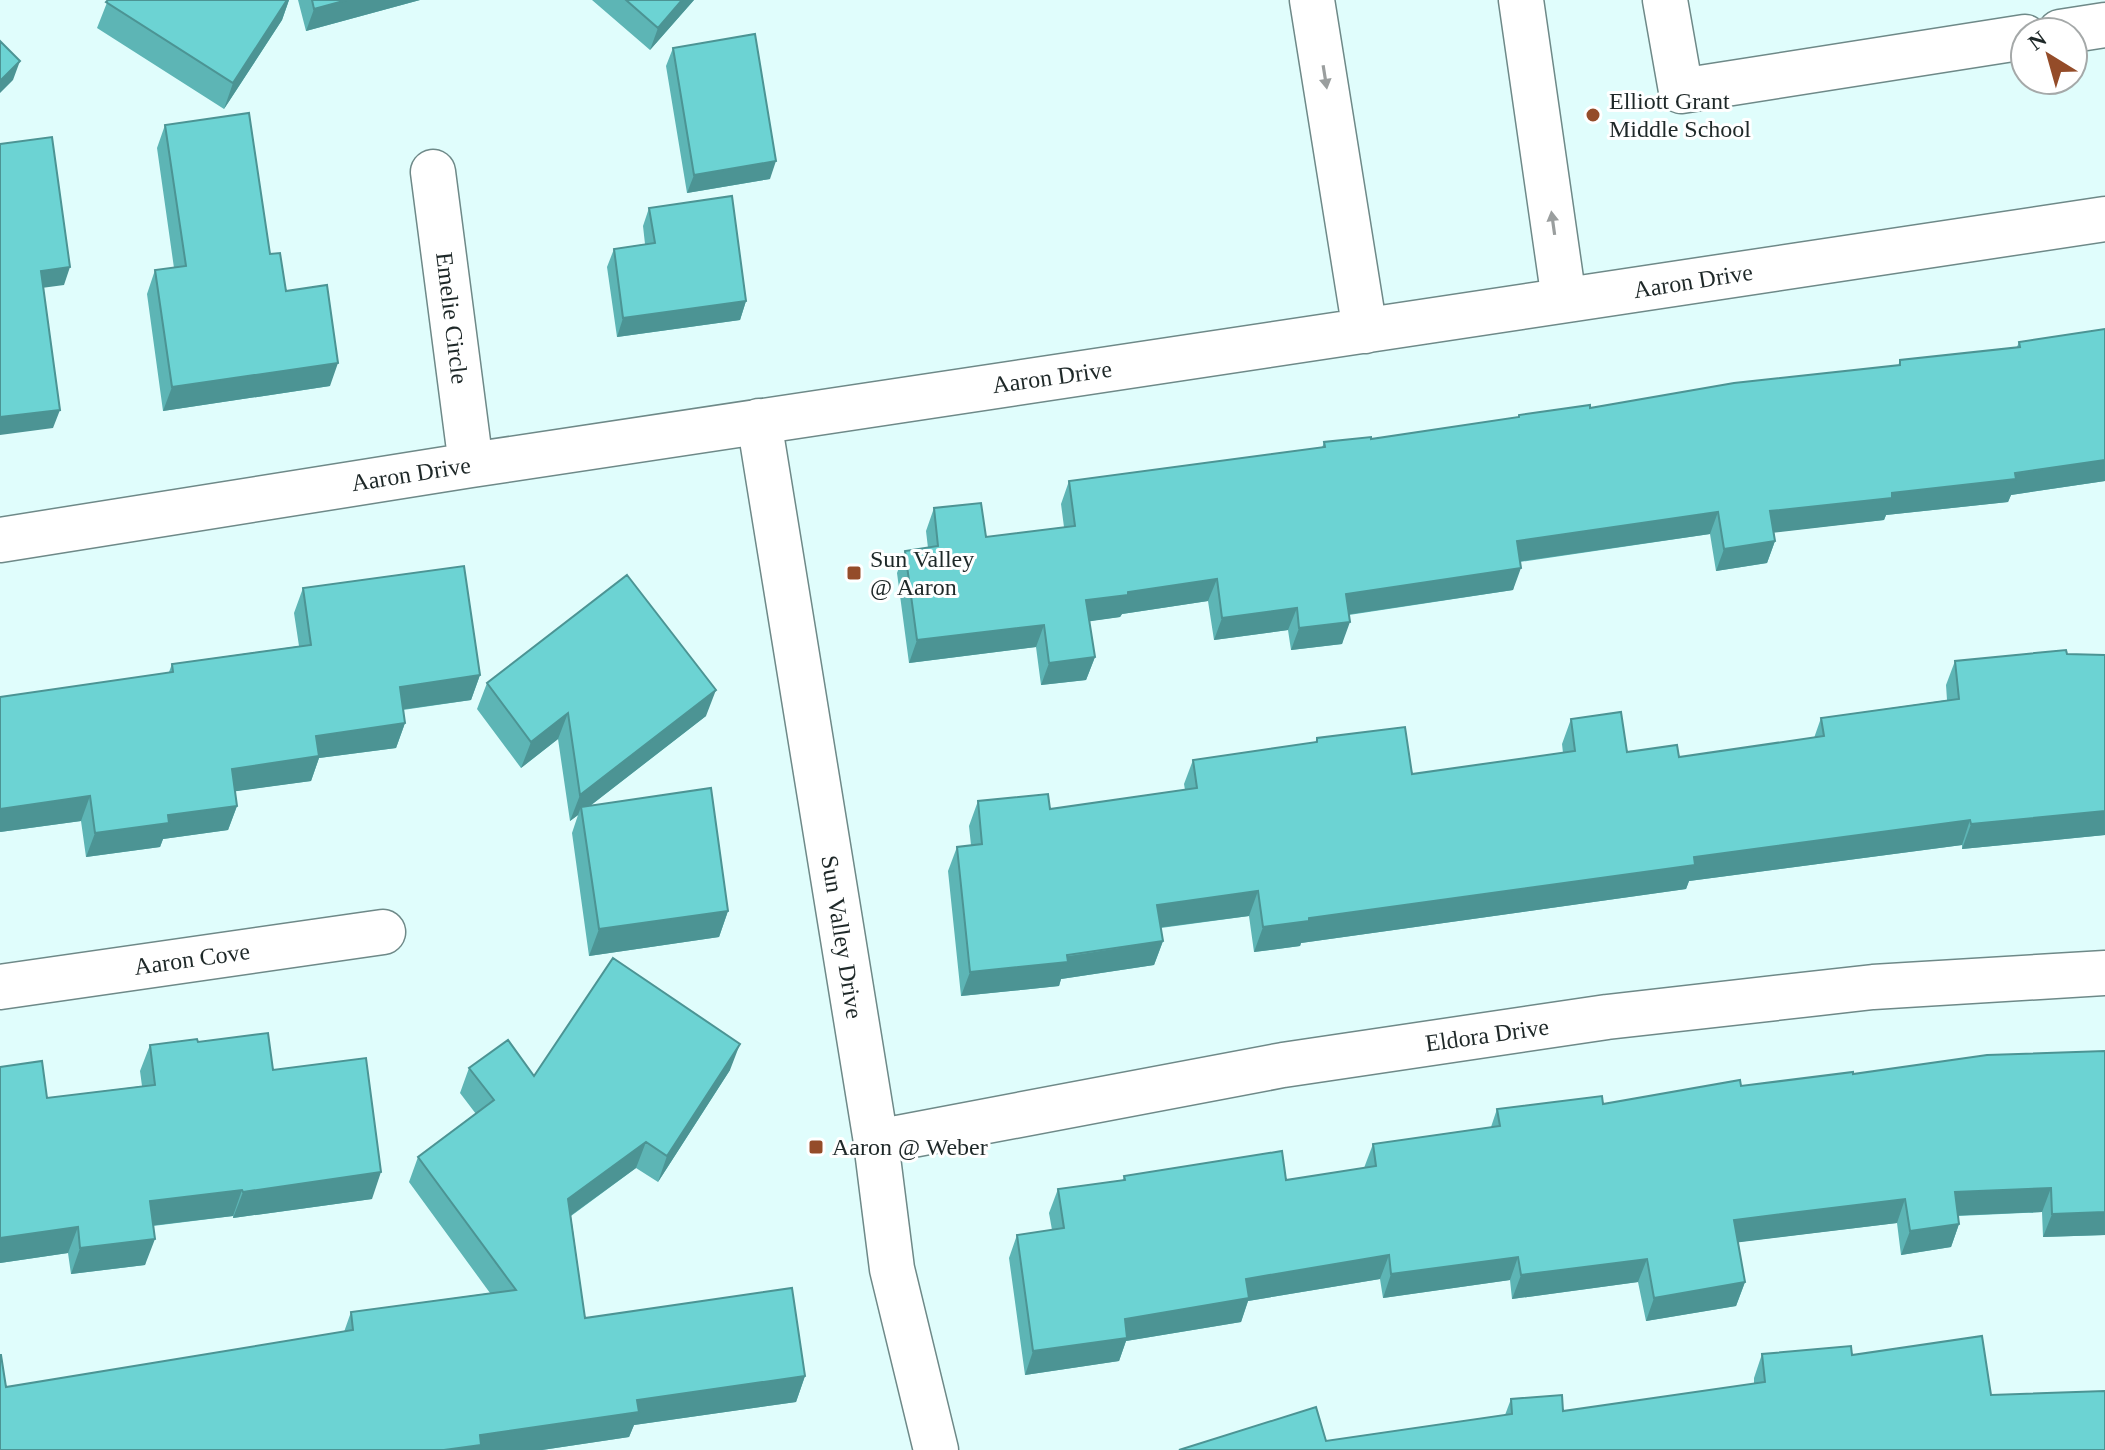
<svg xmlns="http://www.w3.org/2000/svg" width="2105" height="1450" viewBox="0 0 2105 1450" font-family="'Times New Roman',serif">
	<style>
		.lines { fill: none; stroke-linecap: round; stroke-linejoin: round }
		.minor-casing { stroke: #6e8988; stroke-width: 47 }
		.minor { stroke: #fff; stroke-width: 44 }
		.wall { fill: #5db5b5 }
		.shaded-wall { fill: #4c9494 }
		.building { fill: #6cd3d3; stroke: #4c9494; stroke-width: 2 }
		.oneway { fill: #9a9e9e }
		.poi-dot { fill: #944c29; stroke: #fff; stroke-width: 3 }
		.labels { text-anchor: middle; stroke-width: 6; stroke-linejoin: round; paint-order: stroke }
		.poi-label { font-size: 24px; fill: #1e2828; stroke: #fff; text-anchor: start }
		.street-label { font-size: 24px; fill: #1e2828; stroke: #fff }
	</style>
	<rect width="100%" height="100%" fill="#e0fdfc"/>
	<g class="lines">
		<g class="minor-casing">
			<path id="minor" d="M 1312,0 L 1365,331
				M 1521,0 L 1564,300
				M 1665,0 L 1681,91 L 2025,37
				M 2060,32 L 2105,25
				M 433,172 L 471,465
				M 759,421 L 876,1142 L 892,1269 L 936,1450
				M 0,540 L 471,465 L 2105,219
				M 0,987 L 383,932
				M 876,1142 L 1283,1065 L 1607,1017 L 1873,987 L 2105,973"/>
		</g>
		<use href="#minor" class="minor"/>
	</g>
	<path class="wall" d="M 108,0 L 289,0 L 282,20 L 224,109 L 97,28 Z
		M 298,0 L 420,0 L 306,31 Z
		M 592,0 L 694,0 L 650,50 Z
		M 673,48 L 770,179 L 687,193 L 666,66 Z
		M 165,125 L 270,254 L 330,386 L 163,411 L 147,294 L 155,270 L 174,268 L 157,148 Z
		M 649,208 L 746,301 L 740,320 L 617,337 L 607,267 L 614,249 L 645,244 L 643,226 Z
		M 2105,329 L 2105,481 L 2011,495 L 2008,502 L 1886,515 L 1884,520 L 1774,532 L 1775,541 L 1767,563 L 1716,571 L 1710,534 L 1520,562 L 1513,590 L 1349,615 L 1342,644 L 1291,650 L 1288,630 L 1214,640 L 1208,601 L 1122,614 L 1120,617 L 1089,621 L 1095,657 L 1086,680 L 1041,685 L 1036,647 L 909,663 L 897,573 L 905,551 L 928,548 L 926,531 L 934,508 L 986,537 L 1064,527 L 1061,504 L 1069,481 L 1322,448 L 1324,442 L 1371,439 L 1518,417 L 1519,415 L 1590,408 L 1898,366 L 1900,360 L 2017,347 L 2019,342 Z
		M 303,588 L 480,675 L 471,700 L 403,710 L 405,723 L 396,748 L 319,758 L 311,781 L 235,791 L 237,806 L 228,830 L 163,839 L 160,847 L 86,857 L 81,821 L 0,832 L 169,672 L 172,664 L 299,646 L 294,613 Z
		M 2067,654 L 2105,655 L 2105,835 L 1962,849 L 1962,845 L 1689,881 L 1686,889 L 1301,943 L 1300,946 L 1254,952 L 1249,916 L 1161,928 L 1163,941 L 1154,965 L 1061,979 L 1059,986 L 961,996 L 948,871 L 957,847 L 971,845 L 969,826 L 978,801 L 1050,809 L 1185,790 L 1184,784 L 1193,760 L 1315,743 L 1317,738 L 1412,774 L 1563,753 L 1562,744 L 1571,719 L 1627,752 L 1679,757 L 1814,738 L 1821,718 L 1947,700 L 1946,685 L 1955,661 Z
		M 487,683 L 706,716 L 590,806 L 728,911 L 719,937 L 589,956 L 572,833 L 578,815 L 570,821 L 558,739 L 521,768 L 477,709 Z
		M 198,1042 L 273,1070 L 372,1199 L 233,1218 L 233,1216 L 153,1226 L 145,1265 L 71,1274 L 68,1253 L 0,1263 L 0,1067 L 47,1098 L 142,1086 L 140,1071 L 150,1045 Z
		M 1987,1055 L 2105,1235 L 2043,1237 L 2042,1212 L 1958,1216 L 1959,1224 L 1951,1247 L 1901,1255 L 1897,1223 L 1738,1242 L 1745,1282 L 1736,1306 L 1646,1321 L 1638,1282 L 1512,1299 L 1510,1280 L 1383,1298 L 1380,1279 L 1248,1301 L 1241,1322 L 1126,1341 L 1119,1361 L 1025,1375 L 1009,1258 L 1017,1235 L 1052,1230 L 1049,1213 L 1058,1189 L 1123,1180 L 1124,1176 L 1286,1180 L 1364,1168 L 1373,1144 L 1491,1127 L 1497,1109 L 1603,1104 L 1741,1086 L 1853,1074 Z
		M 469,1068 L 534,1076 L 730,1070 L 658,1182 L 636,1168 L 571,1216 L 585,1318 L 805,1376 L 796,1402 L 634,1425 L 629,1437 L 542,1450 L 0,1450 L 6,1387 L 344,1332 L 351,1312 L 490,1293 L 409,1182 L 418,1157 L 476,1114 L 460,1093 Z
		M 1762,1354 L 1852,1355 L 1991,1395 L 1326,1441 L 1505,1415 L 1511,1399 L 1563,1411 L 1754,1384 L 1754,1378 Z"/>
	<path class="shaded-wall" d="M 287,0 L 289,0 L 282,20 L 224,109 L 233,83 Z
		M 347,0 L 420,0 L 306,31 L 314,9 Z
		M 682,0 L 694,0 L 650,50 L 658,28 Z
		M 20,61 L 13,80 L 0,93 L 0,81 Z
		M 776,161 L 770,179 L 687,193 L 694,175 Z
		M 70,267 L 64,285 L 34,289 L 41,271 Z
		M 746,301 L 740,320 L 617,337 L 623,318 Z
		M 338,363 L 330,386 L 163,411 L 172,387 Z
		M 60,410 L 53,428 L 0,435 L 0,417 Z
		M 2105,460 L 2105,481 L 2011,495 L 2008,502 L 1886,515 L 1884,520 L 1762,534 L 1770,511 Z
		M 1718,512 L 1710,534 L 1509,563 L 1517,541 Z
		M 1775,541 L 1767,563 L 1716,571 L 1724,549 Z
		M 1521,568 L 1513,590 L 1338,616 L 1346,594 Z
		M 1217,579 L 1208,601 L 1122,614 L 1120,617 L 1078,623 L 1086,600 L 1128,592 Z
		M 1297,608 L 1288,630 L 1214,640 L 1222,618 Z
		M 1350,622 L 1342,644 L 1291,650 L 1299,628 Z
		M 1044,625 L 1036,647 L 909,663 L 917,640 Z
		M 1095,657 L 1086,680 L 1041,685 L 1049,663 Z
		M 480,675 L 471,700 L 391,711 L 400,687 Z
		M 716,690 L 706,716 L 582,812 L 581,807 L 578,815 L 570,821 L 580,795 Z
		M 568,713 L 558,739 L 521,768 L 531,742 Z
		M 405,723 L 396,748 L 319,758 L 311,781 L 223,793 L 232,769 L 316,736 Z
		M 90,796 L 81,821 L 0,832 L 0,809 Z
		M 237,806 L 228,830 L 163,839 L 160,847 L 86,857 L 95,833 L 168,815 Z
		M 2105,811 L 2105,835 L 1962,849 L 1971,824 Z
		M 1970,820 L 1962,845 L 1689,881 L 1686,889 L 1301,943 L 1300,946 L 1254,952 L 1263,927 L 1309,918 L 1694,857 Z
		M 1258,891 L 1249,916 L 1148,929 L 1157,905 Z
		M 728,911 L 719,937 L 589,956 L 599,929 Z
		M 1163,941 L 1154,965 L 1061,979 L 1059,986 L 961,996 L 970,972 Z
		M 740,1044 L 730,1070 L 658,1182 L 667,1156 Z
		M 646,1142 L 636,1168 L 559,1224 L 568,1199 Z
		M 381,1172 L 372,1199 L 233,1218 L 243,1192 Z
		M 2051,1188 L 2042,1212 L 1946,1216 L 1955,1192 Z
		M 242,1190 L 233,1216 L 140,1227 L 150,1201 Z
		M 1905,1199 L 1897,1223 L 1725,1244 L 1734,1220 Z
		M 2105,1212 L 2105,1235 L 2043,1237 L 2052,1214 Z
		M 1959,1224 L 1951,1247 L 1901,1255 L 1910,1231 Z
		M 78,1227 L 68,1253 L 0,1263 L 0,1238 Z
		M 155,1239 L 145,1265 L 71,1274 L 80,1248 Z
		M 1389,1255 L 1380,1279 L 1248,1301 L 1241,1322 L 1126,1341 L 1119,1361 L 1025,1375 L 1033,1351 L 1246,1279 Z
		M 1518,1257 L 1510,1280 L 1383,1298 L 1391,1274 Z
		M 1647,1259 L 1638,1282 L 1512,1299 L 1521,1275 Z
		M 1745,1282 L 1736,1306 L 1646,1321 L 1654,1298 Z
		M 805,1376 L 796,1402 L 634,1425 L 629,1437 L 542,1450 L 444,1450 L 480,1435 L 637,1400 Z"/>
	<path class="building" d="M 108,0 L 287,0 L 233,83 L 106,2 Z
		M 312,0 L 347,0 L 314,9 Z
		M 626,0 L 682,0 L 658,28 Z
		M 755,34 L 776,161 L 694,175 L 673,48 Z
		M 0,41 L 20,61 L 0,81 Z
		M 249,113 L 270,254 L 280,253 L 286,291 L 327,285 L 338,363 L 172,387 L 155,270 L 186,266 L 165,125 Z
		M 52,137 L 70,267 L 41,271 L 60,410 L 0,417 L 0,144 Z
		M 732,196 L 746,301 L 623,318 L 614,249 L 655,243 L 649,208 Z
		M 2105,329 L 2105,460 L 2015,473 L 2016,479 L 1892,493 L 1892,498 L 1770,511 L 1775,541 L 1724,549 L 1718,512 L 1517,541 L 1521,568 L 1346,594 L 1350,622 L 1299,628 L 1297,608 L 1222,618 L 1217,579 L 1128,592 L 1128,595 L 1086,600 L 1095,657 L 1049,663 L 1044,625 L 917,640 L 905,551 L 938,546 L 934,508 L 981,503 L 986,537 L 1075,526 L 1069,481 L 1325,447 L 1324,442 L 1371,437 L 1371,439 L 1519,417 L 1519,415 L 1590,405 L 1590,408 L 1734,383 L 1900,365 L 1900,360 L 2020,347 L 2019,342 Z
		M 464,566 L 480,675 L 400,687 L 405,723 L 316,736 L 319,756 L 232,769 L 237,806 L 168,815 L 169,823 L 95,833 L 90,796 L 0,809 L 0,697 L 173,672 L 172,664 L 311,645 L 303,588 Z
		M 627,575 L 716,690 L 580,795 L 568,713 L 531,742 L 487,683 Z
		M 2066,650 L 2067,654 L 2105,655 L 2105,811 L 1971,824 L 1970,820 L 1694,857 L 1695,865 L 1309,918 L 1309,921 L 1263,927 L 1258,891 L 1157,905 L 1163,941 L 1067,955 L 1068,962 L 970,972 L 957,847 L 982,844 L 978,801 L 1048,794 L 1050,809 L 1197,788 L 1193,760 L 1317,742 L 1317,738 L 1405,727 L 1412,774 L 1575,751 L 1571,719 L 1621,712 L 1627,752 L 1677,745 L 1679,757 L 1824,736 L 1821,718 L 1959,699 L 1955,661 Z
		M 711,788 L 728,911 L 599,929 L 581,807 Z
		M 613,958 L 740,1044 L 667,1156 L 646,1142 L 568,1199 L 585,1318 L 792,1288 L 805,1376 L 637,1400 L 639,1412 L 480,1435 L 481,1445 L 444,1450 L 0,1450 L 0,1355 L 1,1355 L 6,1387 L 353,1330 L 351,1312 L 516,1290 L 418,1157 L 494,1100 L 469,1068 L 508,1040 L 534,1076 Z
		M 268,1033 L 273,1070 L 366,1058 L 381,1172 L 243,1192 L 242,1190 L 150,1201 L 155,1239 L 80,1248 L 78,1227 L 0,1238 L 0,1067 L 42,1061 L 47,1098 L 155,1085 L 150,1045 L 197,1039 L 198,1042 Z
		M 2105,1051 L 2105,1212 L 2052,1214 L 2051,1188 L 1955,1192 L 1959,1224 L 1910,1231 L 1905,1199 L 1734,1220 L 1745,1282 L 1654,1298 L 1647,1259 L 1521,1275 L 1518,1257 L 1391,1274 L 1389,1255 L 1246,1279 L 1249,1298 L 1125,1319 L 1127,1338 L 1033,1351 L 1017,1235 L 1064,1228 L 1058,1189 L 1125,1180 L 1124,1176 L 1282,1151 L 1286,1180 L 1376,1166 L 1373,1144 L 1500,1126 L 1497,1109 L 1602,1096 L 1603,1104 L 1740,1080 L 1741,1086 L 1853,1072 L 1853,1074 L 1987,1055 Z
		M 1982,1336 L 1991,1395 L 2105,1391 L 2105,1450 L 1179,1450 L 1316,1407 L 1326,1441 L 1512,1414 L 1511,1399 L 1562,1395 L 1563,1411 L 1765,1382 L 1762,1354 L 1851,1346 L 1852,1355 Z"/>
	<defs><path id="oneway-solid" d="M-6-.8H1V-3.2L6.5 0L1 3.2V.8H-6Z" transform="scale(2)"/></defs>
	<g class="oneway">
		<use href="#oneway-solid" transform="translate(1325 77) rotate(81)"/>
		<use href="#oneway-solid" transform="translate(1553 223) rotate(-98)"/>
	</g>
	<g class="poi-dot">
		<circle cx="1593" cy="115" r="8"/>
		<rect x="846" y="565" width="16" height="16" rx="4"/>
		<rect x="808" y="1139" width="16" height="16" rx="4"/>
	</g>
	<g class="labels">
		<g class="poi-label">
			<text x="1609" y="109">Elliott Grant<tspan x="1609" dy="28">Middle School</tspan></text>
			<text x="870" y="567">Sun Valley<tspan x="870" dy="28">@ Aaron</tspan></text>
			<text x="832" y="1155">Aaron @ Weber</text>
		</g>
		<g class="street-label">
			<text transform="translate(1693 281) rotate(-9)" y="8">Aaron Drive</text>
			<text transform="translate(452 318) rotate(83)" y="8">Emelie Circle</text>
			<text transform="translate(1052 377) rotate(-8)" y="8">Aaron Drive</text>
			<text transform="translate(411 474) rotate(-9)" y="8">Aaron Drive</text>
			<text transform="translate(842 937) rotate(81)" y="8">Sun Valley Drive</text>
			<text transform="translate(192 959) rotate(-8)" y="8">Aaron Cove</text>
			<text transform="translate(1487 1035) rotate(-8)" y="8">Eldora Drive</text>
		</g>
	</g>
	<g transform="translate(2049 56) rotate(323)"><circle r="38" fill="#ffffff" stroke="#a5a9a9" stroke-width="2"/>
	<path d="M0-6L14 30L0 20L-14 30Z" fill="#944c29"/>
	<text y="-12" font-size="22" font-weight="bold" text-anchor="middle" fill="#1e2828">N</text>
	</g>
</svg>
